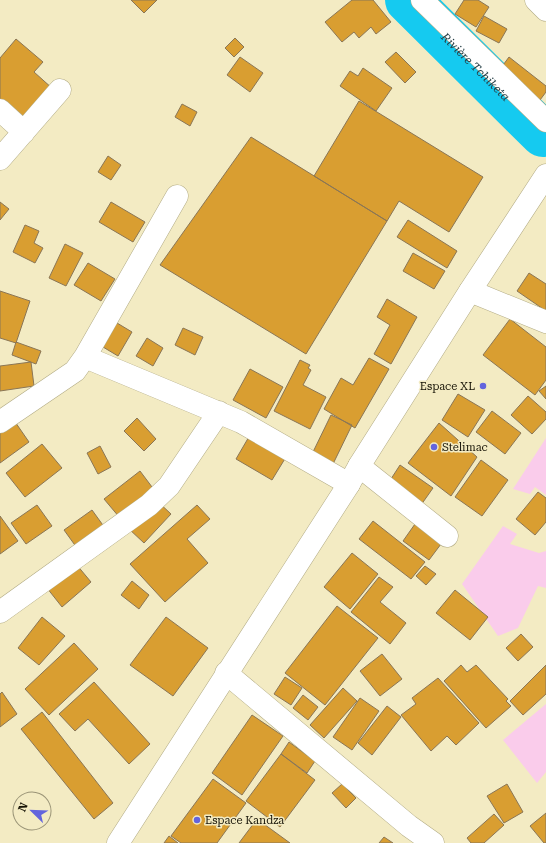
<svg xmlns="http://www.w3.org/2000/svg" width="546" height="843" viewBox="0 0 546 843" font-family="'Roboto Serif',serif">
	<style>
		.green { fill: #facceb }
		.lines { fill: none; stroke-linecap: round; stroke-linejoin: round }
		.river { stroke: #15caf0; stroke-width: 46 }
		.building { fill: #d99e31; stroke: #8a7656 }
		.minor-casing { stroke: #b2ab85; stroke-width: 23 }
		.highway-casing { stroke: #b2ab85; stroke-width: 23 }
		.minor { stroke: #fff; stroke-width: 22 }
		.highway { stroke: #fff; stroke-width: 22 }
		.poi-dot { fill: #6364dd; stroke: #f3ebc3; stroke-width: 1.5 }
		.labels { text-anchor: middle; stroke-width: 3; stroke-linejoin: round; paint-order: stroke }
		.poi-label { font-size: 11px; fill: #151205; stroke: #f3ebc3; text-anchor: start }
		.water-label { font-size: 12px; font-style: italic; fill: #263f46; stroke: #f3ebc3 }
	</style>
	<rect width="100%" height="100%" fill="#f3ebc3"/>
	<path class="green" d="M 546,438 L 546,495 L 535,487 L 530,494 L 513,489 Z
		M 503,526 L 517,534 L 510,544 L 539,553 L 546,551 L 546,588 L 538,586 L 518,628 L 498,636 L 462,584 Z
		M 546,704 L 546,772 L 537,783 L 503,740 Z"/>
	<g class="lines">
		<path class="river" id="s1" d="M 408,0 L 543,134"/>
	</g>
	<path class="building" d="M 131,0 L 157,0 L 144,13 Z
		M 352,0 L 373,0 L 391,22 L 376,34 L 371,27 L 359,38 L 354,32 L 342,42 L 325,22 Z
		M 464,0 L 478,0 L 489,7 L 476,27 L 455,14 Z
		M 484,16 L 507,29 L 499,43 L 476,31 Z
		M 235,38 L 244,47 L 234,57 L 225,48 Z
		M 16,39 L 43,62 L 34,72 L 53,89 L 23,123 L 0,102 L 0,58 Z
		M 396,52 L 416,72 L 405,83 L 385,62 Z
		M 240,57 L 263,73 L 250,92 L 227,75 Z
		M 509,57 L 546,86 L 546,92 L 537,104 L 498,72 Z
		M 363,68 L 392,88 L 376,111 L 340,86 L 350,71 L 358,76 Z
		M 359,101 L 483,177 L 449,232 L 399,201 L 387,221 L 314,176 Z
		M 182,104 L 197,112 L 190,126 L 175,117 Z
		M 251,137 L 387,221 L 306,354 L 160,265 Z
		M 108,156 L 121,165 L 111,180 L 98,172 Z
		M 0,202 L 9,209 L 0,220 Z
		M 111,202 L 145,222 L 133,242 L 99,222 Z
		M 408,220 L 457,251 L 447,268 L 397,237 Z
		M 25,225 L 39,231 L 34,243 L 43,248 L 35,263 L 13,252 Z
		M 65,244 L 83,253 L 66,286 L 49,278 Z
		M 413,253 L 445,271 L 434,289 L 403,271 Z
		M 88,263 L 115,279 L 101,301 L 74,285 Z
		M 529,273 L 546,284 L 546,311 L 517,291 Z
		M 0,291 L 30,301 L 16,343 L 0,338 Z
		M 387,299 L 417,317 L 391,364 L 374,354 L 390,325 L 377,317 Z
		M 510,319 L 546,347 L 546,380 L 535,395 L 483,355 Z
		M 112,320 L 132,332 L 118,356 L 98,344 Z
		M 183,328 L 203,337 L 195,355 L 175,345 Z
		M 147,338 L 163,348 L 153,366 L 136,356 Z
		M 16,342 L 41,351 L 36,364 L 12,355 Z
		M 369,358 L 389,369 L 355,428 L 324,409 L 341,378 L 353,385 Z
		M 300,360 L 310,365 L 308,368 L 311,370 L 303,385 L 326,397 L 310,429 L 274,411 Z
		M 31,362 L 34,386 L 0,391 L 0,366 Z
		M 250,369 L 283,387 L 266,418 L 233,400 Z
		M 546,386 L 546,399 L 539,391 Z
		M 458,394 L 485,410 L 468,437 L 442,420 Z
		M 528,396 L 546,412 L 546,419 L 532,434 L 511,415 Z
		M 492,411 L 521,433 L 505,454 L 476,432 Z
		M 331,415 L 352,425 L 333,464 L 312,454 Z
		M 11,416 L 29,442 L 0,463 L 0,424 Z
		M 137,418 L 156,439 L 144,451 L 124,431 Z
		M 439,423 L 477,457 L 451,496 L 408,463 Z
		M 250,435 L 286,457 L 272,480 L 236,459 Z
		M 42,444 L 62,468 L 25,497 L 6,473 Z
		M 100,446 L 111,467 L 98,474 L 87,453 Z
		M 481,460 L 508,480 L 482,516 L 455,497 Z
		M 400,465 L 433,488 L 421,505 L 389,482 Z
		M 140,471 L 155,491 L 120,518 L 104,499 Z
		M 538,492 L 546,498 L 546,522 L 535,535 L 516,519 Z
		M 155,499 L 171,514 L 144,543 L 128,528 Z
		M 37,505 L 52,526 L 26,544 L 11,523 Z
		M 197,505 L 210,519 L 187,539 L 208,563 L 165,602 L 130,564 Z
		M 92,510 L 105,528 L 77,548 L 64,530 Z
		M 0,516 L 18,541 L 0,554 Z
		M 373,521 L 425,562 L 411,579 L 359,539 Z
		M 415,524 L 441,544 L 429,560 L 403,541 Z
		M 352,553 L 378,574 L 350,609 L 324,587 Z
		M 76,564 L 91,582 L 62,607 L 47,588 Z
		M 425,566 L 436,574 L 426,585 L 416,576 Z
		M 379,577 L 393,587 L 380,602 L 406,623 L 390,644 L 351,612 Z
		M 132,581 L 149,595 L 139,609 L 121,595 Z
		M 455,590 L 488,617 L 470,640 L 436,613 Z
		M 337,606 L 378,638 L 325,705 L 285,673 Z
		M 42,617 L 65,636 L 39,665 L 18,648 Z
		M 166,617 L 208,648 L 173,696 L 130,665 Z
		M 521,634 L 533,647 L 518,661 L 506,648 Z
		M 74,643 L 98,669 L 49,715 L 25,689 Z
		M 382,654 L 402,679 L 380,696 L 360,671 Z
		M 461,665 L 467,672 L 476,665 L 508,699 L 506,701 L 511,706 L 486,728 L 444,681 Z
		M 546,665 L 546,694 L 523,715 L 510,701 Z
		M 285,677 L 302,688 L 291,705 L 274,694 Z
		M 438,678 L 479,723 L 456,745 L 447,736 L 431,751 L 401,715 L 416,704 L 412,698 Z
		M 94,682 L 150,744 L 129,764 L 88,719 L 75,731 L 59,714 Z
		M 343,688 L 357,701 L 324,738 L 310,725 Z
		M 2,692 L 17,714 L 0,727 L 0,694 Z
		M 303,695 L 318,707 L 308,720 L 293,708 Z
		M 360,698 L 379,711 L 352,750 L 333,737 Z
		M 387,706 L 401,717 L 372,755 L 358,743 Z
		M 42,712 L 113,803 L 94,819 L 21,729 Z
		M 252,715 L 283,736 L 242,795 L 212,773 Z
		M 289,742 L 315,761 L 307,773 L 281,754 Z
		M 281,754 L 315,780 L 280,827 L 246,801 Z
		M 213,779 L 246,803 L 217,843 L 181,843 L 171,836 Z
		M 342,784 L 356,798 L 346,808 L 332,793 Z
		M 507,784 L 523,812 L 504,823 L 487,796 Z
		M 546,813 L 546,843 L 544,843 L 530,826 Z
		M 494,814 L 504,825 L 484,843 L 471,843 L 467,838 Z
		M 257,819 L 290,843 L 239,843 Z
		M 169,836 L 178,843 L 164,843 Z
		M 384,837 L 393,843 L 379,843 Z"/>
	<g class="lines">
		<g class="minor-casing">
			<path id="minor" d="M 422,0 L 546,121
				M 536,0 L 546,10
				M 0,110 L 24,132
				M 0,159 L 60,90
				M 470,291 L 546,322
				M 85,357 L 241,422 L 349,484
				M 0,422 L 75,371 L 85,357 L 177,196
				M 359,466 L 447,536
				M 0,612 L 149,505 L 169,486 L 219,412
				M 226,673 L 409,826 L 433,843"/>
		</g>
		<g class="highway-casing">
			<path id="highway" d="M 118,843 L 349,484 L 359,466 L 470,291 L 546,175"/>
		</g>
		<use href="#minor" class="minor"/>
		<use href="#highway" class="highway"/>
	</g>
	<g class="poi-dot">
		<circle cx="483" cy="386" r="4"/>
		<circle cx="434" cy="447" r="4"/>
		<circle cx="197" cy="820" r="4"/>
	</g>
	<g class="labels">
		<g class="poi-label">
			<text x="475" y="390" text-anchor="end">Espace XL</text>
			<text x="442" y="451">Stelimac</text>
			<text x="205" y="824">Espace Kandza</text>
		</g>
		<g class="water-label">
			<text dy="4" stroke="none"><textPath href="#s1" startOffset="95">Rivière Tchiketa</textPath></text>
		</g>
	</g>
	<g transform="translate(32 811) rotate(293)"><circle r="19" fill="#f3ebc3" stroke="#9a9477"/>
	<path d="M0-3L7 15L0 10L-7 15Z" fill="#6364dd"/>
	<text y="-6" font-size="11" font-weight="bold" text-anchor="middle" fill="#151205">N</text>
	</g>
</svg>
